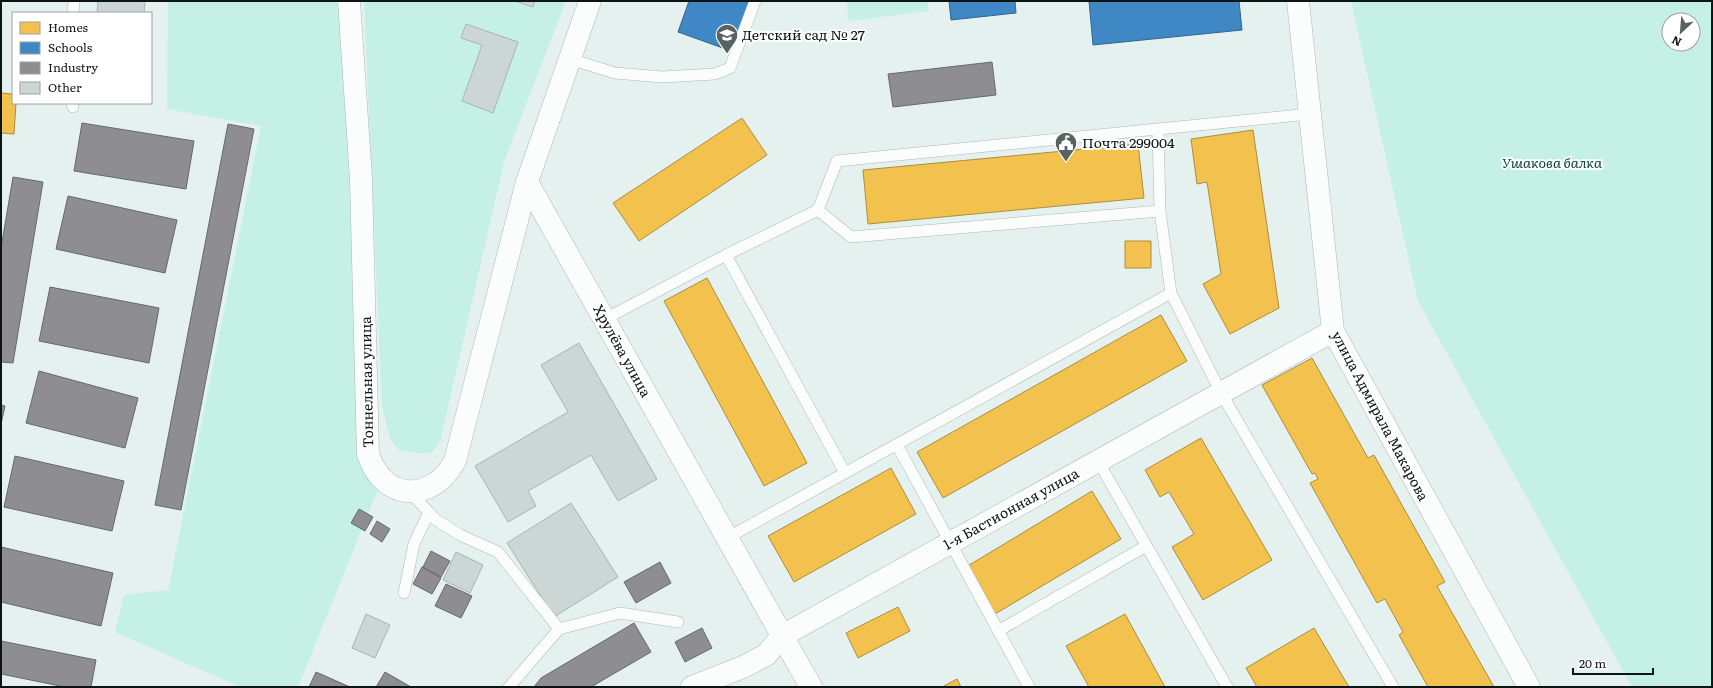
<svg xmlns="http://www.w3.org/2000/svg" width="1713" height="688" viewBox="0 0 1713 688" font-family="Literata,serif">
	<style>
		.green { fill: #c4f0e6; fill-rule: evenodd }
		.homes { fill: #f2c14e; stroke: #ad8d3c }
		.schools { fill: #3f88c5; stroke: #306690 }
		.industry { fill: #8d8d92; stroke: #66696c }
		.building { fill: #ccd6d4; stroke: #a9b4b1 }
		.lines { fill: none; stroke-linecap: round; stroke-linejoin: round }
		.lane-casing { stroke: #aeb8b5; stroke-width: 12 }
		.street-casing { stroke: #aeb8b5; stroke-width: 23 }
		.secondary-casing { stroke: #aeb8b5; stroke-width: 23 }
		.lane { stroke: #fbfdfc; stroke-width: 11 }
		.street { stroke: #fbfdfc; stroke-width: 22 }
		.secondary { stroke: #fbfdfc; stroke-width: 22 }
		.labels { text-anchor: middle; stroke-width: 4; stroke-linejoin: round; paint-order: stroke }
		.poi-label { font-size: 14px; fill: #0c1513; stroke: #fff; text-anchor: start }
		.park-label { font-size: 14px; font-style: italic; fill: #0e483e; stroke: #fff }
		.street-label { font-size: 14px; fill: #0c1513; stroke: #fff }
	</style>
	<rect width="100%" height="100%" fill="#e4f1ee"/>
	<path class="green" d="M 168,1 L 347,1 L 368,439 L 382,479 L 298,687 L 240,687 L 115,632 L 124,595 L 168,590 L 261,126 L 167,109 Z
		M 364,1 L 566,1 L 504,162 L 440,442 L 431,453 L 417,453 L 399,450 L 390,438 L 382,407 Z
		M 846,1 L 928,1 L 929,11 L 849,21 Z
		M 1351,1 L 1712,1 L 1712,687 L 1632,687 L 1418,301 ZM 1669,20 L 1693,20 L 1693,44 L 1669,44 Z"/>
	<path class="homes" d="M 1,93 L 13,94 L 13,103 L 16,103 L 14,134 L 1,133 Z
		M 742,118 L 767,155 L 639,241 L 613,203 Z
		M 1253,130 L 1279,308 L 1230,334 L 1203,284 L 1221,274 L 1207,182 L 1197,184 L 1191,139 Z
		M 1138,144 L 1144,198 L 868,224 L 863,170 Z
		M 1125,241 L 1151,241 L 1151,268 L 1125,268 Z
		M 707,278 L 807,463 L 764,486 L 664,301 Z
		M 1161,315 L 1187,361 L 943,498 L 917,452 Z
		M 1312,358 L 1368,458 L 1374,455 L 1445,582 L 1437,586 L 1494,687 L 1428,687 L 1399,635 L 1403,632 L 1385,599 L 1377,603 L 1310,483 L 1318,479 L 1315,473 L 1312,474 L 1262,385 Z
		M 1201,438 L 1272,560 L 1203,600 L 1172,547 L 1194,534 L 1169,492 L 1160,497 L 1145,470 Z
		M 891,468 L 916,514 L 794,582 L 768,536 Z
		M 1092,491 L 1121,539 L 995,614 L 966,567 Z
		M 898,607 L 910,631 L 858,658 L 846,633 Z
		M 1125,614 L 1165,687 L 1089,687 L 1066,646 Z
		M 1314,628 L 1349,687 L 1257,687 L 1246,668 Z
		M 957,679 L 961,687 L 942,687 Z"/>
	<path class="schools" d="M 689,1 L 749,1 L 731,51 L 678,32 Z
		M 949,1 L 1015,1 L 1016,13 L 951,20 Z
		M 1089,1 L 1239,1 L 1242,30 L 1093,45 Z"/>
	<path class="industry" d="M 992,62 L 996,95 L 893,107 L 888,74 Z
		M 82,123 L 194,141 L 186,189 L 74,171 Z
		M 228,124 L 254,129 L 181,510 L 155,505 Z
		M 13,177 L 43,182 L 13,363 L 1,362 L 1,248 Z
		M 68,196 L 177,220 L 165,273 L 56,249 Z
		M 50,287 L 159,308 L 149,363 L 39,341 Z
		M 39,371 L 138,398 L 125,448 L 26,423 Z
		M 1,405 L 5,406 L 1,424 Z
		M 15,456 L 124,481 L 112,531 L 4,507 Z
		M 359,509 L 373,517 L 365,531 L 351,523 Z
		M 377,521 L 390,529 L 382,542 L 370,534 Z
		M 1,547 L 113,573 L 101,626 L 1,602 Z
		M 431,551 L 450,561 L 441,577 L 423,567 Z
		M 660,562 L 671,583 L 636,603 L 624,582 Z
		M 422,567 L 441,578 L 432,594 L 413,584 Z
		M 446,584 L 472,596 L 461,618 L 435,606 Z
		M 634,623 L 651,652 L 591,687 L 534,687 L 541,678 Z
		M 702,628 L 712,648 L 685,662 L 675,642 Z
		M 1,641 L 96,660 L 91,687 L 65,687 L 1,674 Z
		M 316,672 L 350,687 L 309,687 Z
		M 385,672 L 411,687 L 376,687 Z"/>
	<path class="building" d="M 98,1 L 145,1 L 144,13 L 97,13 Z
		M 515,1 L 535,1 L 533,7 Z
		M 466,24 L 518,42 L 493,113 L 462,101 L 482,45 L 461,38 Z
		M 579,343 L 657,479 L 618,501 L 591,455 L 528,491 L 536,506 L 508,522 L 475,466 L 568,412 L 541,365 Z
		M 571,503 L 618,577 L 554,617 L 507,543 Z
		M 456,552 L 483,565 L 470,593 L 443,580 Z
		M 366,614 L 390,625 L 375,658 L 352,648 Z"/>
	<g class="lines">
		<g class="lane-casing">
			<path id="lane" d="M 73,13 L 74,1
				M 570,59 L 615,73 L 662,77 L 715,74 L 730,68 L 755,1
				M 72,103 L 73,107
				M 1158,129 L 1310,114
				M 726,255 L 845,473 L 727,538
				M 1171,293 L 1221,393 L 1393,687
				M 605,319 L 726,255 L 818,210 L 851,237 L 1160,211 L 1158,129 L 837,161 L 818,210
				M 897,445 L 1029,687
				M 1098,461 L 1227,687
				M 845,473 L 1171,293 L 1160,211
				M 409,491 L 435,519 L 460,535 L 498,552 L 559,629
				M 404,593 L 414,544 L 428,514
				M 998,631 L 1146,546
				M 509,687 L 559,629 L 620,613 L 678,622"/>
		</g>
		<g class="street-casing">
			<path id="street" d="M 1298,1 L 1333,331 L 1529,687
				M 527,182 L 811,687
				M 692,687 L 743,667 L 766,655 L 782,636 L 1333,331"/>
		</g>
		<g class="secondary-casing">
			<path id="secondary" d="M 349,1 L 361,179 L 368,454 C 383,501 431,504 455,461 L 527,182 L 590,1"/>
		</g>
		<use href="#lane" class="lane"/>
		<use href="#street" class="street"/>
		<use href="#secondary" class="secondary"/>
	</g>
	<defs>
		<g id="school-pin" transform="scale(1.15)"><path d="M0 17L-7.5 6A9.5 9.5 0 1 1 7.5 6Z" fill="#586260" stroke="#fff"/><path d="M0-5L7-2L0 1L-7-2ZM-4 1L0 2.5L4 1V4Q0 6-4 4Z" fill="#fff"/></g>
		<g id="civic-pin" transform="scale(1.15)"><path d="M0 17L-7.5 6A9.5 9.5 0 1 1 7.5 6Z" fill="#586260" stroke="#fff"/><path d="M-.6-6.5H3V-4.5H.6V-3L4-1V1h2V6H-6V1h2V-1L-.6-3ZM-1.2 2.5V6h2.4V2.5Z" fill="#fff"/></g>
	</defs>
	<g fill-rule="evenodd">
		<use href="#school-pin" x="727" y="35"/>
		<use href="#civic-pin" x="1066" y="143"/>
	</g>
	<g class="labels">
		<g class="poi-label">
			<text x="742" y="40">Детский сад № 27</text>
			<text x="1082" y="148">Почта 299004</text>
		</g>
		<g class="park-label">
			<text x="1552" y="168">Ушакова балка</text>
		</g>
		<g class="street-label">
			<text transform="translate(622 351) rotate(61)" y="5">Хрулёва улица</text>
			<text transform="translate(367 382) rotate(-91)" y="5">Тоннельная улица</text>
			<text transform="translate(1380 416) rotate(62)" y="5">улица Адмирала Макарова</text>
			<text transform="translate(1011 509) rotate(-29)" y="5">1-я Бастионная улица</text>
		</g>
	</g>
	<rect width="1713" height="688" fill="none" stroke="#0c1513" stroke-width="4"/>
	<rect x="12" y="12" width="140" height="92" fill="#ffffff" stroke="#9ea1a1"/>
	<rect x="20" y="22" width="20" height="12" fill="#f2c14e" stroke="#9ea1a1"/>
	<text x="48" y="32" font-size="12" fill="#0c1513">Homes</text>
	<rect x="20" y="42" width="20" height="12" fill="#3f88c5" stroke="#9ea1a1"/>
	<text x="48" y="52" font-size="12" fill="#0c1513">Schools</text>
	<rect x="20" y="62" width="20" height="12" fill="#8d8d92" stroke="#9ea1a1"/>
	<text x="48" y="72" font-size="12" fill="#0c1513">Industry</text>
	<rect x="20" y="82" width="20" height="12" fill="#ccd6d4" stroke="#9ea1a1"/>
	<text x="48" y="92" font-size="12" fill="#0c1513">Other</text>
	<g transform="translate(1681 32) rotate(206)"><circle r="19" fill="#ffffff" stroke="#9ea1a1"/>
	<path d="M0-3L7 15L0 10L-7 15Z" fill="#586260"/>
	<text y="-6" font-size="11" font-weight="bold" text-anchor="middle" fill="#0c1513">N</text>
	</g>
	<path d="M1573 668v6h80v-6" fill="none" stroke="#0c1513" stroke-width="2"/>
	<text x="1579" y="668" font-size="12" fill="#0c1513" stroke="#ffffff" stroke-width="3" paint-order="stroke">20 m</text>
</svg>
